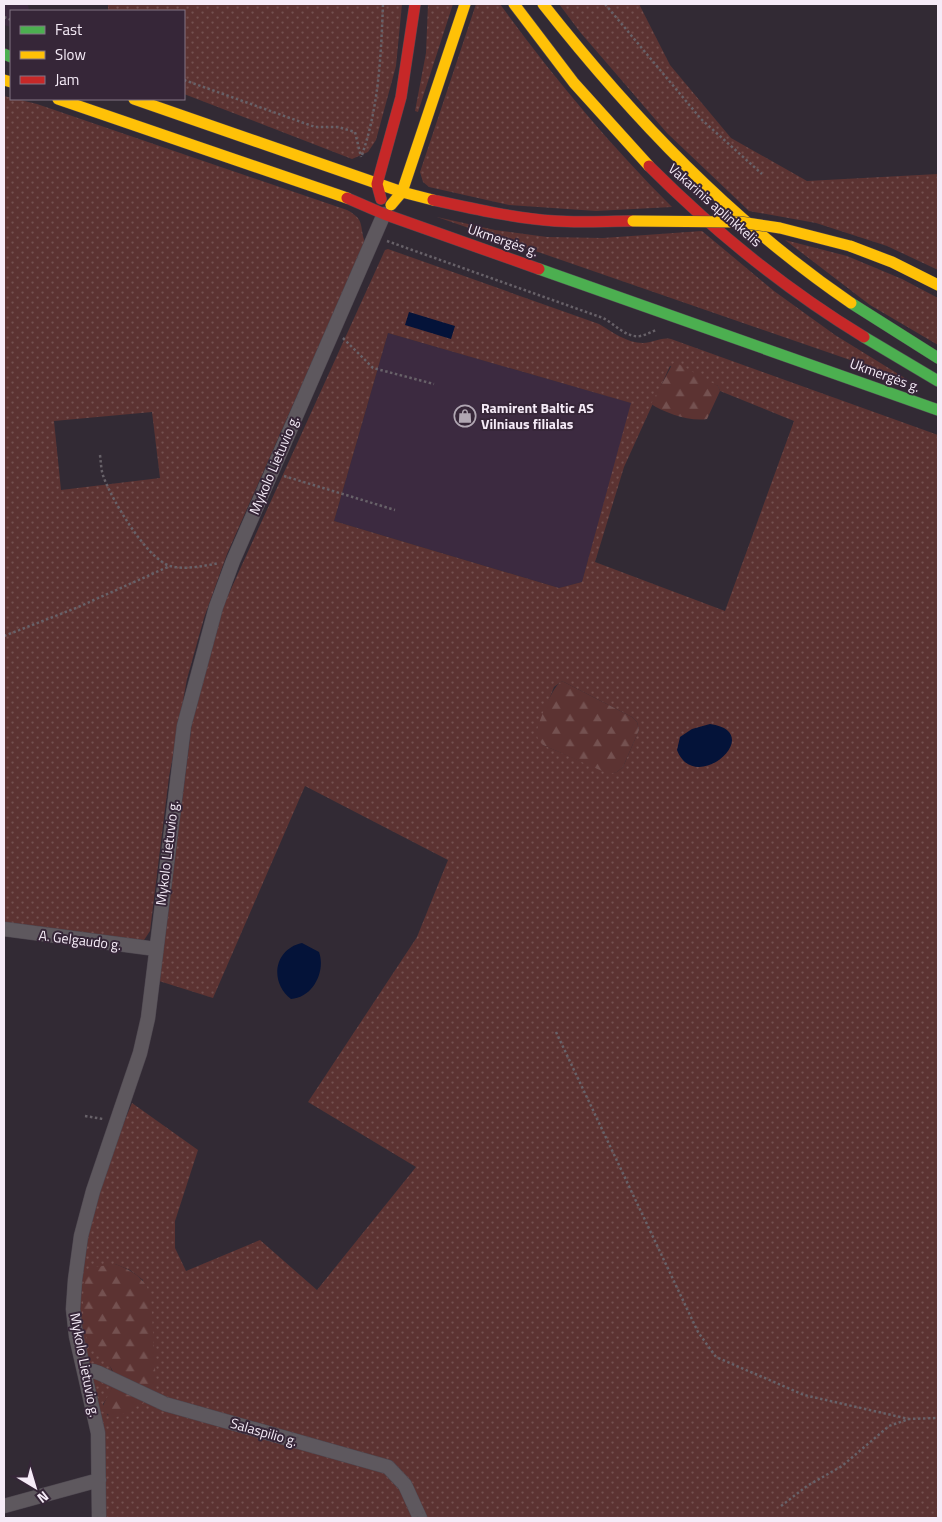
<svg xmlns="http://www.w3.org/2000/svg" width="942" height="1522" viewBox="0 0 942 1522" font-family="'Titillium Web',sans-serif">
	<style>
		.built { fill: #3c2a40 }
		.grass { fill: url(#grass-dots); fill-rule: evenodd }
		.forest { fill: url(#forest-firs) }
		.water { fill: #041339 }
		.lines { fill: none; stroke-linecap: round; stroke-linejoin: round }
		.street-casing { stroke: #4e4750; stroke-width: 15 }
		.fast-casing { stroke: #4e4750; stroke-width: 12 }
		.slow-casing { stroke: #4e4750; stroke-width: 12 }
		.jam-casing { stroke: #4e4750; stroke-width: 12 }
		.path { stroke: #676168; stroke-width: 2.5; stroke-dasharray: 2.5 2.5; stroke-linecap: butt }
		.street { stroke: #5e585e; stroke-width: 14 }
		.fast { stroke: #4caf50; stroke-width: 11 }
		.slow { stroke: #ffc107; stroke-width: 11 }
		.jam { stroke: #c62828; stroke-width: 11 }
		.slow-bridge-casing { stroke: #4e4750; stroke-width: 12; stroke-linecap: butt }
		.slow-bridge { stroke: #ffc107; stroke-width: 11 }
		.labels { text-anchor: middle; stroke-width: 4; stroke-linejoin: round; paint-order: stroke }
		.street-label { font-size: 14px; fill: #f5ebf7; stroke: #362638 }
		.poi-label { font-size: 14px; font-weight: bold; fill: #f5ebf7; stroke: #362638; text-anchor: start }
	</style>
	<defs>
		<pattern id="grass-dots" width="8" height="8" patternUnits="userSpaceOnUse" patternTransform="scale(1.25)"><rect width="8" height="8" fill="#5c3332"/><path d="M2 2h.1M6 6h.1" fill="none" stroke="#745150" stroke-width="1.8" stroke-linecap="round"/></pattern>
		<pattern id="forest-firs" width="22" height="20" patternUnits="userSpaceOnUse" patternTransform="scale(1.25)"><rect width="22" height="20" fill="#5c3332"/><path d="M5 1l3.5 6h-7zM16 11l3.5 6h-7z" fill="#745150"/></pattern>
	</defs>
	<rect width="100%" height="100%" fill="#322a34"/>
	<path class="built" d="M 4,4 L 28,4 L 29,11 L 11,11 L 11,27 L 4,25 Z
		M 388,333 L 632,403 L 582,582 L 559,588 L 334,521 Z"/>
	<path class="grass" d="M 108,4 L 402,4 L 396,66 L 376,140 L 368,152 L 352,159 L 184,94 L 184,11 L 108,11 Z
		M 428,4 L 453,4 L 418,112 L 415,111 L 426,53 Z
		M 476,4 L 500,4 C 552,76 609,144 672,207 L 596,211 L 509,205 L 429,187 L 423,182 L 420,172 Z
		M 559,4 L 639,4 L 670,65 L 731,138 L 807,181 L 938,174 L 938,270 L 887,246 L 816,223 L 749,211 L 667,133 L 580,32 Z
		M 4,96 L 37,104 L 347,210 C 366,220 359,227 365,242 L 227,554 L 204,618 L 187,679 L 169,777 L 150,931 L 144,940 L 134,943 L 4,926 ZM 152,412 L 160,478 L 61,490 L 54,421 Z
		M 437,217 L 495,230 L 547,237 L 603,238 L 702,231 L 774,291 L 835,335 L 908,380 Z
		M 785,240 L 847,256 L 902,279 L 938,298 L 938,345 L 870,305 Z
		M 388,249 L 599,324 C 612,332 627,343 643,343 C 653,343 660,337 671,339 L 938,435 L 938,1518 L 106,1518 C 104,1478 103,1437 97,1397 C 92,1368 79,1341 79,1311 C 79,1244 106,1164 132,1103 L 198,1150 L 175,1221 L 175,1248 L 186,1271 L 260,1240 L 317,1290 L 416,1167 L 308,1102 L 417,937 L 448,860 L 305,786 L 213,998 L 159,981 L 192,722 L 221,611 L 385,250 ZM 388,333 L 631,403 L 582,582 L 559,588 L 334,521 ZM 670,366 L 718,386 L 720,391 L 794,421 L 725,611 L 595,562 L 624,467 ZM 562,681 L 632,717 L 637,722 L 639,730 L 623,767 L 617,772 L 609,773 L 543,745 L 537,731 L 554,687 ZM 115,1264 L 130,1270 L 143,1280 L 108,1416 L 103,1404 C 113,1390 117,1380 109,1364 Z"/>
	<path class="forest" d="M 673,363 L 677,363 L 718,386 L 720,391 L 707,419 C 690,422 665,413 651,404 Z
		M 562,681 L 632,717 L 637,722 L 639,730 L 623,767 L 617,772 L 609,774 L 543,745 C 539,741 536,737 537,731 C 539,721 553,685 562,681 Z
		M 115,1264 C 133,1271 146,1278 151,1298 L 156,1385 L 147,1401 L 115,1418 L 102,1411 C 104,1397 115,1390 114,1375 C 112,1363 97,1355 90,1345 C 81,1332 81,1281 89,1268 Z"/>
	<path class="water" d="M 409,312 L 455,326 L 451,339 L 405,325 Z
		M 710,724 C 768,732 695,797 677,750 L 680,737 L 692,729 Z
		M 302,943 L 319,952 C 326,971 313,998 291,999 C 269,982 274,949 302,943 Z"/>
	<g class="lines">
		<g class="street-casing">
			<path id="street" d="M 4,929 L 156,949
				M 86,1373 L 93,1371 L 99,1373 L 165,1404 L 388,1467 L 405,1485 L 420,1518
				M 4,1506 L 99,1480
				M 99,1518 L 98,1433 L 76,1336 L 73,1309 L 75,1280 L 81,1236 L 93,1191 L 140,1053 L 148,1018 L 184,726 L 216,607 L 233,561 L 384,214"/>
		</g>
		<g class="fast-casing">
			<path id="fast" d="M 4,54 L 11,57
				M 539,269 L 938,410
				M 851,303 L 938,358
				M 864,337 L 938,381"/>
		</g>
		<g class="slow-casing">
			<path id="slow" d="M 514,4 L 574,83 L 649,166
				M 543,4 C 633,118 731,221 851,303
				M 4,80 L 11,82
				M 58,99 L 347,198
				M 134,99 L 402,192 L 433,200
				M 391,205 L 402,192 L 465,4
				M 850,246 L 892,262 L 938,285"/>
		</g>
		<g class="jam-casing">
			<path id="jam" d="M 649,166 C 714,231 785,289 864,337
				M 347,198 L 384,214 L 539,269
				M 381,199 L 377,184 L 401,97 L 415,4
				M 433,200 C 474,209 514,218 555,221 C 581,223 607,221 633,221"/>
		</g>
		<path class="path" d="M 605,4 L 701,119 L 762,174
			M 4,17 L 11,20
			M 184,80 L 315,127 L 338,127 L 355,132 L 361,157
			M 362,155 C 379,106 381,55 383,4
			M 387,241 L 603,318 C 615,324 626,338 640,336 C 646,335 651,332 656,330
			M 343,338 L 373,368 L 434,384
			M 100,455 C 101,463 101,471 104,478 C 112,500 147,559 170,566 C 185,570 204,566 219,563
			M 284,476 L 395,510
			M 4,636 L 76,608 L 170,566
			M 556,1032 L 698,1332 L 716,1357 L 804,1395 L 909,1419
			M 85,1116 L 103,1119
			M 781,1506 L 807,1486 L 842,1466 L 889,1426 L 909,1419 L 938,1418"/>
		<use href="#street" class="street"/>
		<use href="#fast" class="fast"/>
		<use href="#slow" class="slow"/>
		<use href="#jam" class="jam"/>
		<g class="slow-bridge-casing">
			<path id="slow-bridge" d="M 633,221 L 740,222 L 780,228 L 850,246"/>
		</g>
		<use href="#slow-bridge" class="slow-bridge"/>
	</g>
	<defs>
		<g id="shop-ring" transform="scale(1.125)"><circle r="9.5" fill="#362638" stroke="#b1a7b3" stroke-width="1.5"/><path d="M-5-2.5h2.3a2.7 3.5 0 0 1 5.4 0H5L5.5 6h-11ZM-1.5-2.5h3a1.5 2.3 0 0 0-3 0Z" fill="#b1a7b3"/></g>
	</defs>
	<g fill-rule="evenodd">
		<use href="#shop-ring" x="465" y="416"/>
	</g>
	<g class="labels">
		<g class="street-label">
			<text transform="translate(715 205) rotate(41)" y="5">Vakarinis aplinkkelis</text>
			<text transform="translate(503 240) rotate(19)" y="5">Ukmergės g.</text>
			<text transform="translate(885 375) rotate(20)" y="5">Ukmergės g.</text>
			<text transform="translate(274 465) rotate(-67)" y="5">Mykolo Lietuvio g.</text>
			<text transform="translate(167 853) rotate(-83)" y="5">Mykolo Lietuvio g.</text>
			<text transform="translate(80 940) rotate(7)" y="5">A. Gelgaudo g.</text>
			<text transform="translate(85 1365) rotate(79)" y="5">Mykolo Lietuvio g.</text>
			<text transform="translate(264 1432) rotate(16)" y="5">Salaspilio g.</text>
		</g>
		<g class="poi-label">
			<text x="481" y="413">Ramirent Baltic AS<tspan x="481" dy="16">Vilniaus filialas</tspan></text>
		</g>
	</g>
	<rect width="942" height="1522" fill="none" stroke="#f5ebf7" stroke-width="10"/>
	<rect x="10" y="10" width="175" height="90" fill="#362638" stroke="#827584"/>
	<rect x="20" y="26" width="25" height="8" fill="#4caf50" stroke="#827584"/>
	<text x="55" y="35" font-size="15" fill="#f5ebf7">Fast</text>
	<rect x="20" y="51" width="25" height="8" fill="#ffc107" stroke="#827584"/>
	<text x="55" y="60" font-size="15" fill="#f5ebf7">Slow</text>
	<rect x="20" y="76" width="25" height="8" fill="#c62828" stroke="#827584"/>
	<text x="55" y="85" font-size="15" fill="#f5ebf7">Jam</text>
	<g transform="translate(35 1487) rotate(142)" stroke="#362638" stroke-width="4" paint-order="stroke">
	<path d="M0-4L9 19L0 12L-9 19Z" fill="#f5ebf7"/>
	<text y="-8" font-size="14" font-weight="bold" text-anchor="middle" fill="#f5ebf7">N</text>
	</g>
</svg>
